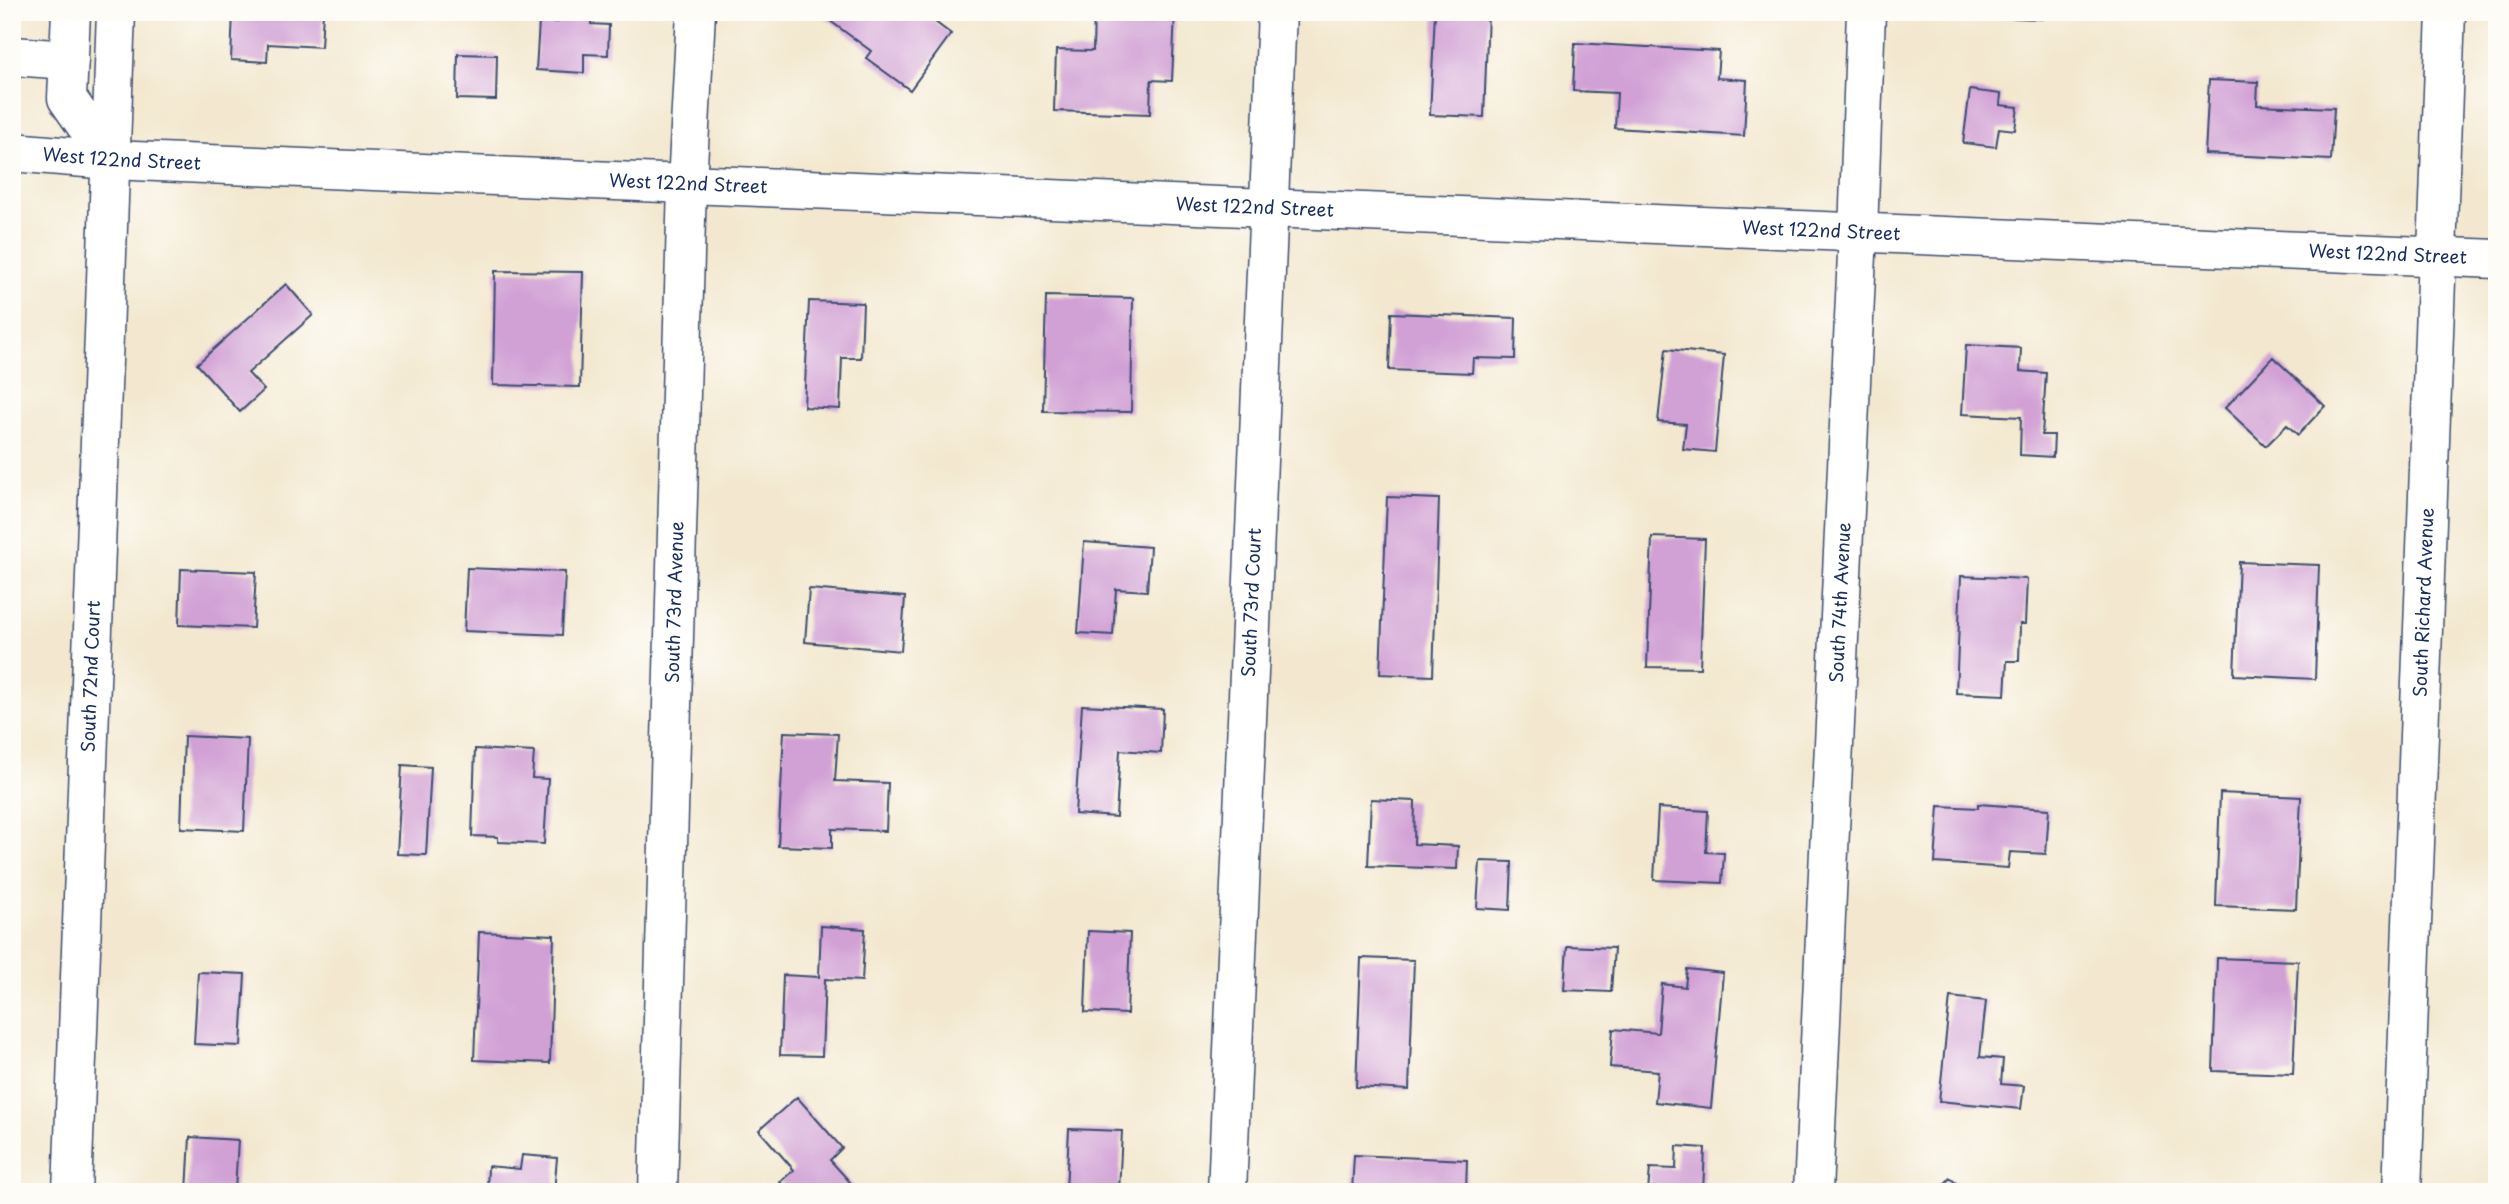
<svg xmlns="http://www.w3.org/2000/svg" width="2509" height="1204" viewBox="0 0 2509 1204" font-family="'Playpen Sans',sans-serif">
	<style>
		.building { fill: #d1a1d5 }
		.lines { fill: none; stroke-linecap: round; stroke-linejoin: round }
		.minor-casing { stroke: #3b4b6f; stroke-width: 41 }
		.minor { stroke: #fff; stroke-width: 38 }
		.labels { text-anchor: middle; stroke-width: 5; stroke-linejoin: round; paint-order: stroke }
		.street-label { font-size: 18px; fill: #1b2f5e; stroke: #fdfcf7 }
	</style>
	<rect width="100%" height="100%" fill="#fdfcf7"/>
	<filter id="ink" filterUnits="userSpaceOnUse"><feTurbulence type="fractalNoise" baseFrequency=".0143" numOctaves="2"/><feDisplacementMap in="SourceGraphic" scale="14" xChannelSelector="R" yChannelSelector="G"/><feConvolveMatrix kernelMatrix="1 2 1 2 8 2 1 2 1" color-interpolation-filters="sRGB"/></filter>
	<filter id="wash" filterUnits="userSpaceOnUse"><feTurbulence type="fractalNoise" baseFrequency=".00686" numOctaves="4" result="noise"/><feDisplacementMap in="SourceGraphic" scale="28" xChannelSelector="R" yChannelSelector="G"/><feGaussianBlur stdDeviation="1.57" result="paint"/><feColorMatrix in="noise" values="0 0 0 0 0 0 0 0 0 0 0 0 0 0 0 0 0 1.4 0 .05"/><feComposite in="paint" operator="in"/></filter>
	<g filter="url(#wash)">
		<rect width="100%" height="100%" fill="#f3e8cf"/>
		<g id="blocks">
			<path class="building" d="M 233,12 L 323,12 L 321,47 L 268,44 L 267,62 L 231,60 Z
				M 558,12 L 592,12 L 591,24 L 609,25 L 608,55 L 584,54 L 584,73 L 536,70 L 539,22 L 558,22 Z
				M 818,12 L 922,12 L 951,34 L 910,90 L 866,58 L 871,51 Z
				M 1094,12 L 1175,12 L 1172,81 L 1151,80 L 1150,114 L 1054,111 L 1056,50 L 1093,51 Z
				M 1435,12 L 1488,12 L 1484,117 L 1430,115 Z
				M 1968,12 L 2042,12 L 2042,19 L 1968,16 Z
				M 1575,43 L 1719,51 L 1717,78 L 1747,80 L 1744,136 L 1615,128 L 1617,93 L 1573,91 Z
				M 458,54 L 497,55 L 496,100 L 457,99 Z
				M 2209,80 L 2258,82 L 2257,105 L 2334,108 L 2331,160 L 2205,154 Z
				M 1970,90 L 2001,94 L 2000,105 L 2018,107 L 2015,130 L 1999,128 L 1996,147 L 1963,143 Z
				M 495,271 L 583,272 L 580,387 L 493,385 Z
				M 286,284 L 313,315 L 248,373 L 264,390 L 240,412 L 197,364 Z
				M 1046,296 L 1133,298 L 1131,412 L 1043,411 Z
				M 809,301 L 863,303 L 861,358 L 842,358 L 840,409 L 804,407 Z
				M 1391,313 L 1516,318 L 1515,359 L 1473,358 L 1472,373 L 1389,370 Z
				M 1966,345 L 2021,348 L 2020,371 L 2046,373 L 2042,435 L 2054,435 L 2053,457 L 2020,455 L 2021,417 L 1962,414 Z
				M 1666,349 L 1724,355 L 1715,452 L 1683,449 L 1686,424 L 1658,422 Z
				M 2273,357 L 2325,406 L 2298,435 L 2287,425 L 2266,446 L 2225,408 Z
				M 1387,497 L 1439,499 L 1433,676 L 1380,674 Z
				M 1652,537 L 1705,539 L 1700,668 L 1647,667 Z
				M 1084,542 L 1150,547 L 1147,591 L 1116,589 L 1113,635 L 1078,633 Z
				M 2239,562 L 2319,565 L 2315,679 L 2234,675 Z
				M 467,568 L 565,572 L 562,635 L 464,631 Z
				M 181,569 L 256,572 L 253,628 L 179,625 Z
				M 1961,576 L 2027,579 L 2025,624 L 2020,624 L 2019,661 L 2007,661 L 2005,695 L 1956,693 Z
				M 809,589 L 905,597 L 901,651 L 805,642 Z
				M 1082,705 L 1163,709 L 1161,753 L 1120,750 L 1116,817 L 1075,814 Z
				M 784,732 L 838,734 L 835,781 L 888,783 L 886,831 L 832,829 L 832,848 L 778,846 Z
				M 184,736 L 248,739 L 244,831 L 181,828 Z
				M 475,749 L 534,752 L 532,778 L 548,779 L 544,844 L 498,842 L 498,837 L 472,836 Z
				M 402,765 L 431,767 L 426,855 L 397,854 Z
				M 2220,793 L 2301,797 L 2296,909 L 2216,906 Z
				M 1371,799 L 1415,801 L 1414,844 L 1458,846 L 1457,869 L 1368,866 Z
				M 1978,804 L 2049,809 L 2046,854 L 2010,852 L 2008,868 L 1935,863 L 1939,806 L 1978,808 Z
				M 1658,808 L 1708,811 L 1706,852 L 1724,853 L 1722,883 L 1654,880 Z
				M 1480,861 L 1512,862 L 1510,910 L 1477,908 Z
				M 821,926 L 865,929 L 862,981 L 825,979 L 822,1056 L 780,1055 L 783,975 L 819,977 Z
				M 1088,931 L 1130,933 L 1127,1014 L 1085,1012 Z
				M 479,932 L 554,935 L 550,1063 L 474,1060 Z
				M 1567,946 L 1614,948 L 1611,992 L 1564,990 Z
				M 1361,958 L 1414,960 L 1409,1090 L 1356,1087 Z
				M 2217,958 L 2298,961 L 2293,1074 L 2213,1071 Z
				M 1687,969 L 1723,973 L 1711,1108 L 1655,1102 L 1658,1071 L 1610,1067 L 1613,1029 L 1658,1033 L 1662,984 L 1685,987 Z
				M 198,972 L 245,974 L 241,1046 L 194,1044 Z
				M 1950,997 L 1986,1001 L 1980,1057 L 2003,1059 L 2001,1084 L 2024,1086 L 2021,1109 L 1939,1101 Z
				M 797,1097 L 842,1148 L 830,1160 L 859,1192 L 789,1192 L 780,1182 L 794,1170 L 759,1130 Z
				M 1069,1129 L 1122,1131 L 1119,1192 L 1066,1192 Z
				M 190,1137 L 238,1140 L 235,1190 L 187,1192 Z
				M 1677,1146 L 1705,1148 L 1703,1192 L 1648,1192 L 1650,1168 L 1676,1169 Z
				M 522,1155 L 557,1158 L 554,1192 L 487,1192 L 488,1166 L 520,1169 Z
				M 1354,1155 L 1467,1160 L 1466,1192 L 1352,1192 Z
				M 1950,1178 L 1966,1192 L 1937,1192 Z"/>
		</g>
	</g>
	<g filter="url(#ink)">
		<use href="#blocks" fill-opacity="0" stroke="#3b4b6f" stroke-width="2"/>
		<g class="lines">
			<g class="minor-casing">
				<g id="minor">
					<path d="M 71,12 L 67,98 L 110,160"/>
					<path d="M 12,56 L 69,60"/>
					<path id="s1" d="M 12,152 L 110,160 L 2497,259"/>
					<path id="s2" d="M 72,1192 L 116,12"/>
					<path id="s3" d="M 658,1192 L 687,185 L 696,12"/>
					<path id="s4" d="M 1227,1192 L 1277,12"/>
					<path id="s5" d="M 1813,1192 L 1858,233 L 1866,12"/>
					<path id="s6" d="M 2402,1192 L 2446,12"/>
				</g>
			</g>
			<use href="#minor" class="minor"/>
		</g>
	</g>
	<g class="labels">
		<g class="street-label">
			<text dy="6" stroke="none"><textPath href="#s1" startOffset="110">West 122nd Street</textPath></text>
			<text dy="6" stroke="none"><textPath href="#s1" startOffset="677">West 122nd Street</textPath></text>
			<text dy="6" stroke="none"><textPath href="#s1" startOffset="1244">West 122nd Street</textPath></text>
			<text dy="6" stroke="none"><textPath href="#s1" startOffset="1811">West 122nd Street</textPath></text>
			<text dy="6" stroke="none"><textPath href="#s1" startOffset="2378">West 122nd Street</textPath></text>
			<text dy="6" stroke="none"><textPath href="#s3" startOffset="590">South 73rd Avenue</textPath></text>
			<text dy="6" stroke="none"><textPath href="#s4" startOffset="590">South 73rd Court</textPath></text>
			<text dy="6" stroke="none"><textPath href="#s5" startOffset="590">South 74th Avenue</textPath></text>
			<text dy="6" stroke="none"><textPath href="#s6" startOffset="590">South Richard Avenue</textPath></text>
			<text dy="6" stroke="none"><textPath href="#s2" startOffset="516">South 72nd Court</textPath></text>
		</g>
	</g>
	<rect width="2509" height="1204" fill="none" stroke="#fdfcf7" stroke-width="42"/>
</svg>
